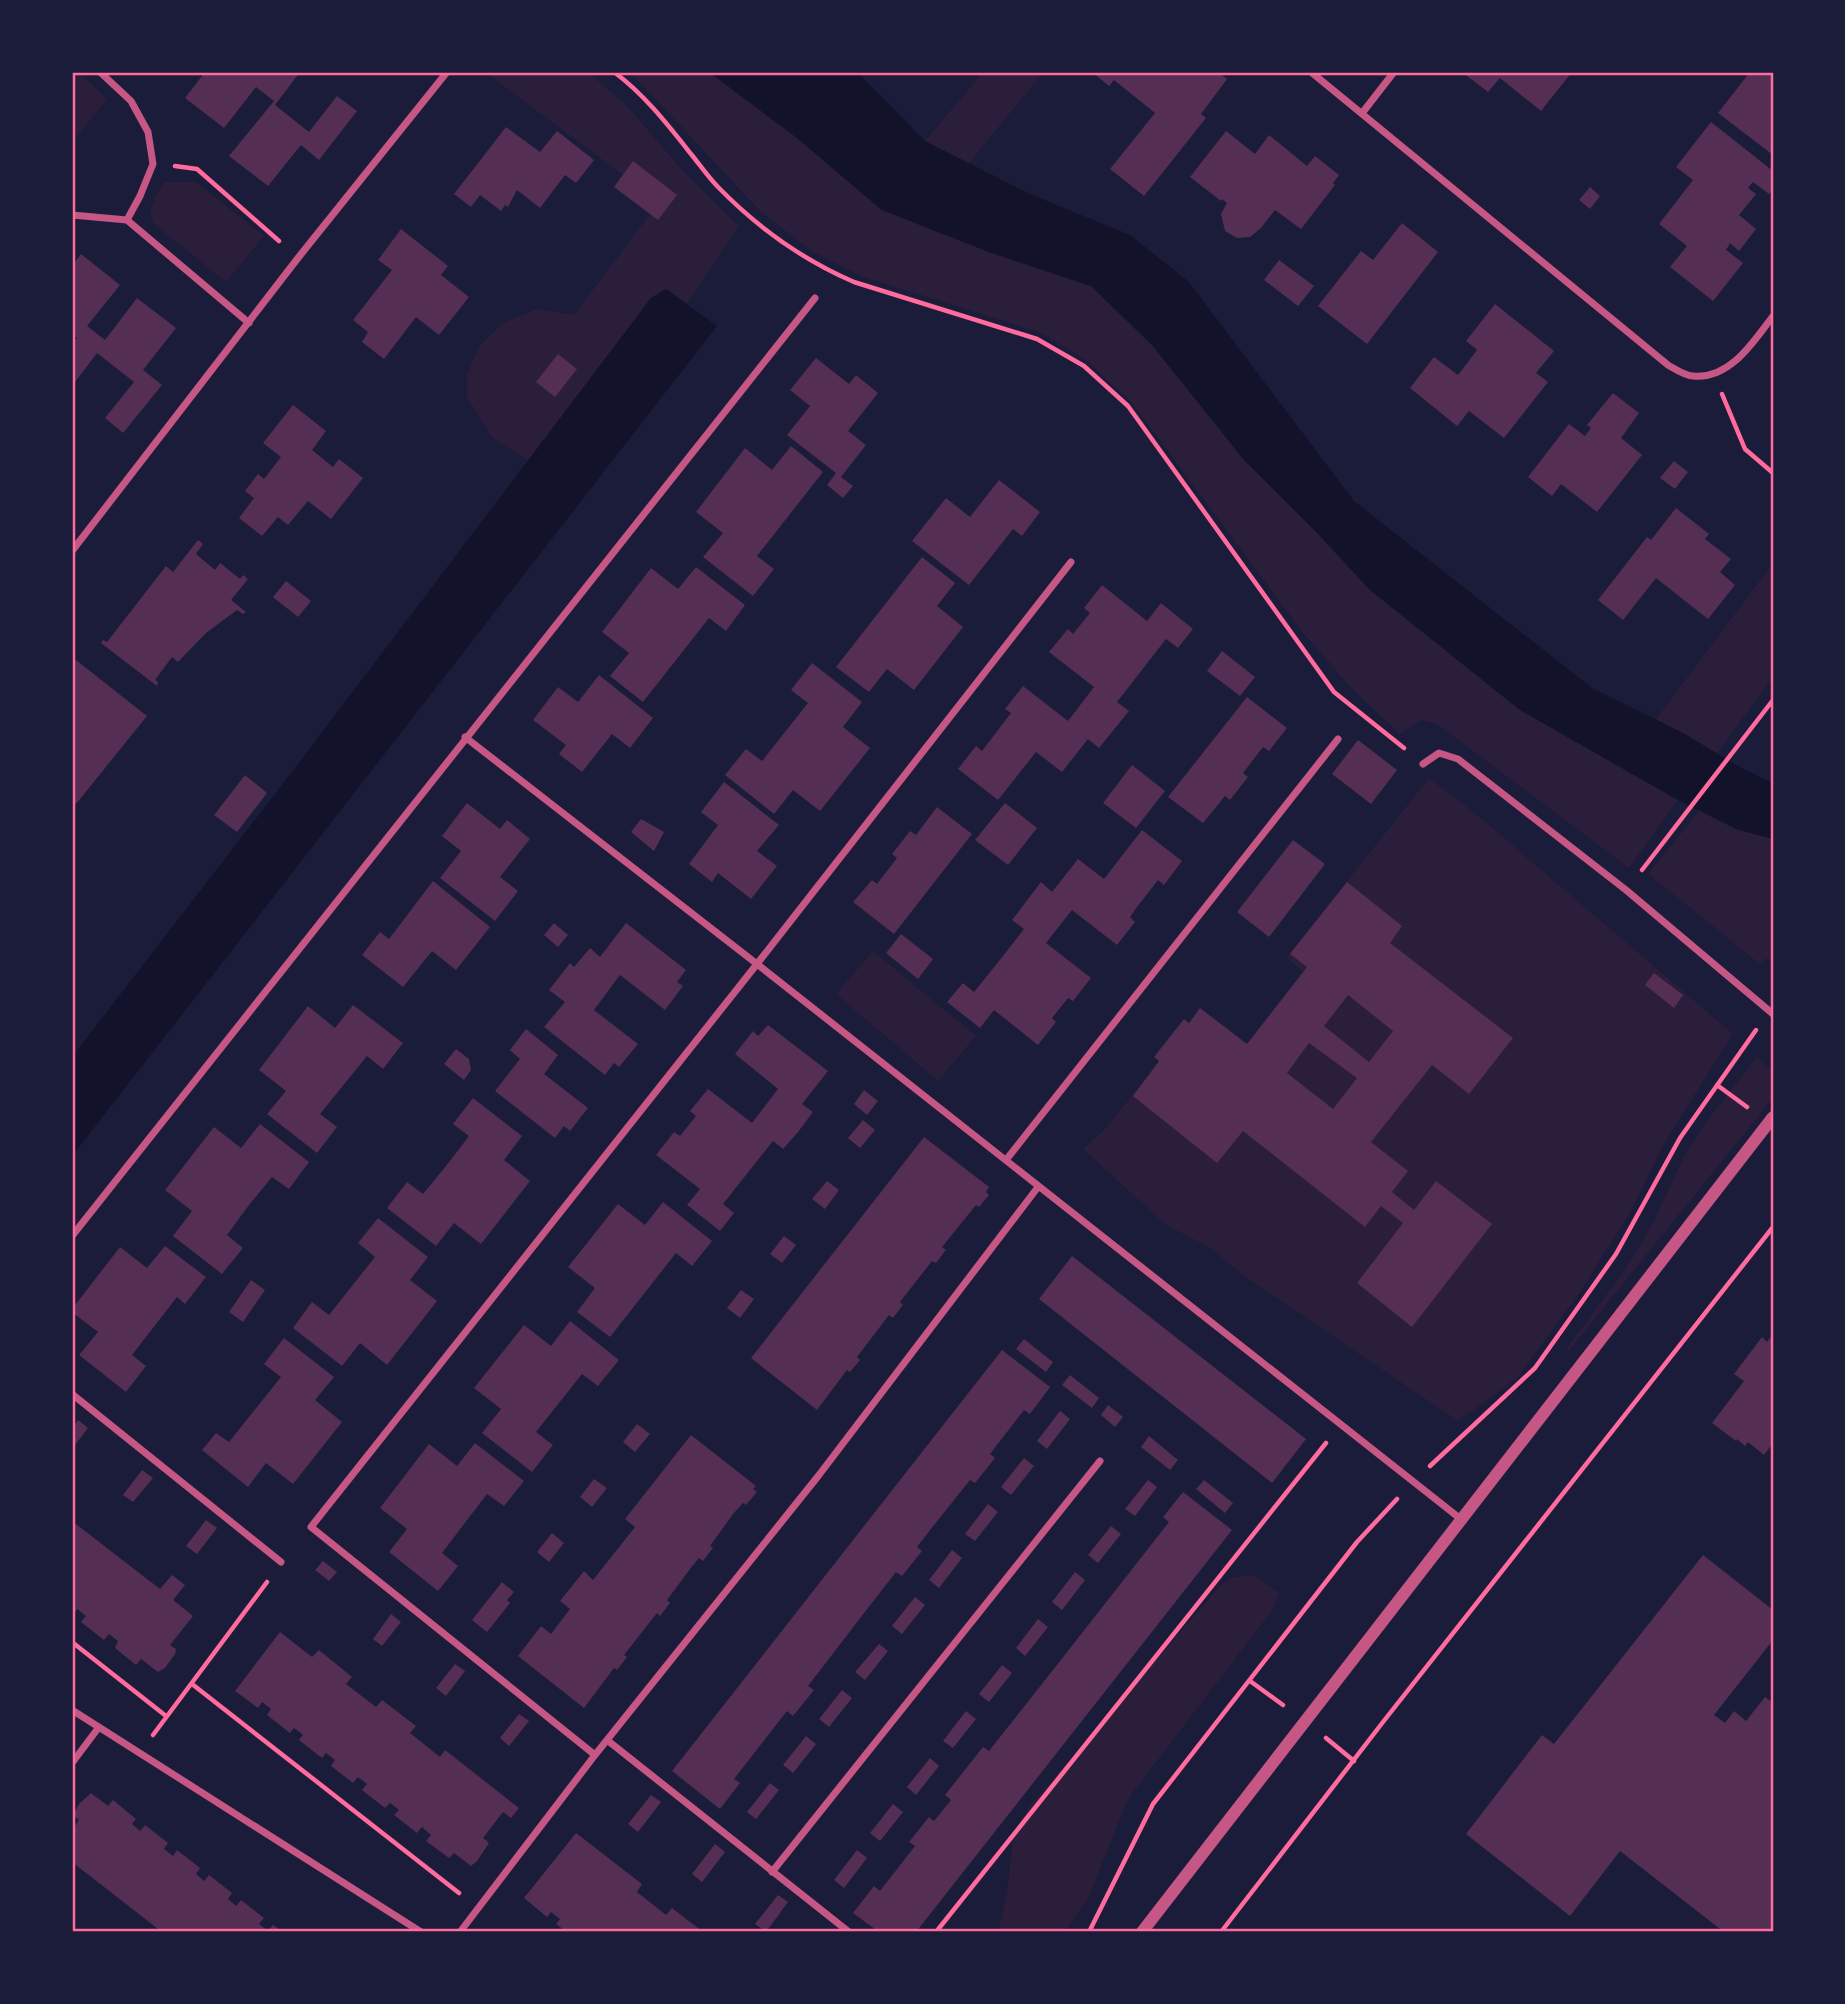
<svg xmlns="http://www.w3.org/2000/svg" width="1845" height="2004" viewBox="0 0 1845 2004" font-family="Literata,serif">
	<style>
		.green { fill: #2a1e3b }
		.water { fill: #12122b }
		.building { fill: #542f53; fill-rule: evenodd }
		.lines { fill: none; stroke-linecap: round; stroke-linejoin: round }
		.path { stroke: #ff6b9d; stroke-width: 4.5 }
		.minor { stroke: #c65784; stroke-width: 7 }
		.tertiary { stroke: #c65784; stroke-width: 12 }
		.neatline { fill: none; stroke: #ff6b9d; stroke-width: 2.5 }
	</style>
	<rect width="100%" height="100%" fill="#1b1b3a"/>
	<path class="green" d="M 72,72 L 79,72 L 107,99 L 72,143 Z
		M 485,72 L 588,72 L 628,107 L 684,172 L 739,226 L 687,304 L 666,289 L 651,298 L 529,461 L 492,437 L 467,397 L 467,375 L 479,346 L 503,323 L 537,309 L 574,315 L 659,202 Z
		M 630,72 L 709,72 L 797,138 L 882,210 L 989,252 L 1091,286 L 1152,345 L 1245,461 L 1322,538 L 1369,589 L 1520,710 L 1678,800 L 1629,868 L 1437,724 L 1421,720 L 1400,734 L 1352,689 L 1300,629 L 1133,404 L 1085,359 L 1039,332 L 861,276 L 811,251 L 761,212 Z
		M 983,72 L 1044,72 L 968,164 L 925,141 Z
		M 164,182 L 196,182 L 264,236 L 226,282 L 154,224 C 145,210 157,195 164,182 Z
		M 1773,563 L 1773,677 L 1717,753 L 1656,719 Z
		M 1429,778 L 1482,819 L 1733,1034 L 1663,1145 L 1633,1207 L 1581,1291 L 1517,1378 L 1458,1421 L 1244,1276 L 1211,1248 L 1166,1225 L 1083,1149 L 1105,1129 L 1198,1014 L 1249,1053 L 1309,976 L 1286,958 Z
		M 1700,810 L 1736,829 L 1773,839 L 1773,962 L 1767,958 L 1761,965 L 1648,874 Z
		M 873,951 L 976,1036 L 938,1081 L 836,994 Z
		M 1757,1057 L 1773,1072 L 1773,1098 L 1568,1352 L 1567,1348 L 1629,1264 L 1655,1219 L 1684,1156 L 1709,1118 Z
		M 1252,1575 L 1279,1592 L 1274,1608 L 1128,1799 L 1088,1899 L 1064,1932 L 998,1932 L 1007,1893 L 1013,1837 L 1028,1808 L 1221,1585 L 1233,1577 Z"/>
	<path class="water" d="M 709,72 L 857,72 L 925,141 L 1032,195 L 1130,235 L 1188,281 L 1354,501 L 1592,688 L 1685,734 L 1736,765 L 1768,781 L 1773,781 L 1773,839 L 1736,829 L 1678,800 L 1520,710 L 1369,589 L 1322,538 L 1245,461 L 1152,345 L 1091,286 L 989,252 L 882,210 L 797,138 Z
		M 666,289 L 717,326 L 72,1156 L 72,1057 L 295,768 L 651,298 Z"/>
	<path class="building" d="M 205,72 L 262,72 L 265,74 L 268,72 L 300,72 L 275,105 L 309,132 L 337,96 L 357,111 L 319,160 L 301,145 L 268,186 L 229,156 L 274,101 L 256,87 L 224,128 L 185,98 Z
		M 1092,72 L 1218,72 L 1227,79 L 1201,114 L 1206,118 L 1144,196 L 1110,169 L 1155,113 L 1114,80 L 1109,86 Z
		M 1462,72 L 1572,72 L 1541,111 L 1500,78 L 1488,92 Z
		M 1750,72 L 1773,72 L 1773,155 L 1718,113 Z
		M 1711,122 L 1773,171 L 1773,189 L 1769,194 L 1753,182 L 1748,188 L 1756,194 L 1739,215 L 1756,229 L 1739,251 L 1730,243 L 1726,250 L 1743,263 L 1713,301 L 1670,267 L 1687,246 L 1659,224 L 1693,180 L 1676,167 Z
		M 506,127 L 540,152 L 557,131 L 594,160 L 576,183 L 565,175 L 540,208 L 517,190 L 508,207 L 505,205 L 501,211 L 480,195 L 471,207 L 454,194 Z
		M 1226,131 L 1255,154 L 1269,135 L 1307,166 L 1315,156 L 1339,175 L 1333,183 L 1335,185 L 1301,229 L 1275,210 L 1261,228 L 1250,237 L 1237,238 L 1225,231 L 1221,214 L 1227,203 L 1222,199 L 1221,201 L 1190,177 Z
		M 633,161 L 677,195 L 658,220 L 614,187 Z
		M 1590,187 L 1600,196 L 1590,209 L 1579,200 Z
		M 1402,223 L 1438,252 L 1367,344 L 1318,306 L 1361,251 L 1373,260 Z
		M 401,229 L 448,266 L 441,275 L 469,297 L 439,335 L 416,317 L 384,359 L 362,342 L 368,332 L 353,320 L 392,270 L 378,260 Z
		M 81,254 L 120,285 L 87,326 L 105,340 L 137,298 L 176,328 L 143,370 L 162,385 L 123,433 L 105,418 L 134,382 L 97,353 L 72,386 L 72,344 L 77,338 L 72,334 L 72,266 Z
		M 1279,260 L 1314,286 L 1298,306 L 1264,280 Z
		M 1495,304 L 1554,351 L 1536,373 L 1548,382 L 1504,438 L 1469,411 L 1457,426 L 1410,388 L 1434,357 L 1458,375 L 1477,350 L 1466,341 Z
		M 558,354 L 577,369 L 555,397 L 536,382 Z
		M 816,358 L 849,384 L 856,375 L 878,393 L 848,431 L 866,445 L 841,477 L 853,486 L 843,498 L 827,485 L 836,473 L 787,435 L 810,406 L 790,390 Z
		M 1613,393 L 1639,413 L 1621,438 L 1642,455 L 1597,512 L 1561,484 L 1552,496 L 1528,477 L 1569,424 L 1585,436 L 1591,428 L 1587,425 Z
		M 293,405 L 326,431 L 312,450 L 333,467 L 339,459 L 363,478 L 331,519 L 308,501 L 288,525 L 278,517 L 262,536 L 239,518 L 254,498 L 245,491 L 258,474 L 264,479 L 281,457 L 263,443 Z
		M 791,446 L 823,472 L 757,556 L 774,569 L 753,596 L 703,557 L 723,533 L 696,512 L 745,448 L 772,470 Z
		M 1674,461 L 1688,472 L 1675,489 L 1660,478 Z
		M 999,480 L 1040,512 L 1022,536 L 1013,529 L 969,585 L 912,541 L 946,498 L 970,517 Z
		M 1676,508 L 1709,534 L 1705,539 L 1731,559 L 1720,572 L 1735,585 L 1708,619 L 1656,578 L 1623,620 L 1598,600 L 1647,537 L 1651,540 Z
		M 198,540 L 203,544 L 196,554 L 215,570 L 220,563 L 240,579 L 243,575 L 248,579 L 231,600 L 246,612 L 243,614 L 237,610 L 206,633 L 178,662 L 172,657 L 155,680 L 158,682 L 157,686 L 101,643 L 103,640 L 107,642 L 166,566 L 173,572 Z
		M 922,557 L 955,583 L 937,606 L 963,627 L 914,690 L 887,669 L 869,692 L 836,667 Z
		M 696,567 L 745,605 L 726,631 L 709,618 L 643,702 L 610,676 L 629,653 L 602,632 L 651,568 L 678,589 Z
		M 286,581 L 311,601 L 298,617 L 273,597 Z
		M 1102,585 L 1147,621 L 1161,603 L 1193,629 L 1178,648 L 1166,639 L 1117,702 L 1129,711 L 1099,748 L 1088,739 L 1062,772 L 1036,752 L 998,800 L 958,769 L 976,746 L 982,751 L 1011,713 L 1005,709 L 1023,686 L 1068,721 L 1094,687 L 1049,652 L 1068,629 L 1073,634 L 1090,613 L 1084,608 Z
		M 1222,651 L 1255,677 L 1240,696 L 1207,671 Z
		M 76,660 L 147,716 L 76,804 L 72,800 L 72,665 Z
		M 812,663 L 862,702 L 843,727 L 870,748 L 820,811 L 793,790 L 774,814 L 725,775 L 746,749 L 762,761 L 808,703 L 791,690 Z
		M 599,675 L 653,718 L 630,748 L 612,734 L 582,772 L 559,754 L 566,745 L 533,720 L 558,687 L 578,702 Z
		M 1247,697 L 1287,728 L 1269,751 L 1263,747 L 1243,773 L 1248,777 L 1230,800 L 1225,796 L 1203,823 L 1168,797 Z
		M 1358,740 L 1397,770 L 1371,804 L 1332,774 Z
		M 1132,765 L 1165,791 L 1136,828 L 1103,803 Z
		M 245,775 L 267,793 L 237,832 L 214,815 Z
		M 724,782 L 779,825 L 757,851 L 777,866 L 751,899 L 718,873 L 712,882 L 689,864 L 718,825 L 701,812 Z
		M 467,803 L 500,829 L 507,820 L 530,839 L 500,877 L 518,891 L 495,921 L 440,878 L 461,851 L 442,836 Z
		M 1005,803 L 1037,828 L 1008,865 L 975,840 Z
		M 937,807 L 972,834 L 894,934 L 853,902 L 872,880 L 877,884 L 897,858 L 892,854 L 910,831 L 916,835 Z
		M 641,819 L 664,832 L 654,851 L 631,832 Z
		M 1142,830 L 1182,861 L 1164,885 L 1158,880 L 1137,907 L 1130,917 L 1135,922 L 1117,945 L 1072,910 L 1046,943 L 1091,978 L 1073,1001 L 1068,998 L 1052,1018 L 1056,1022 L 1038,1045 L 994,1010 L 980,1028 L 947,1002 L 963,983 L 974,992 L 999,961 L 1024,929 L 1012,920 L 1041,882 L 1052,892 L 1078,859 L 1104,879 Z
		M 1293,840 L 1325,864 L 1269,937 L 1237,912 Z
		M 433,881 L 490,927 L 456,970 L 432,951 L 403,987 L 362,955 L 380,932 L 389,939 Z
		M 1347,882 L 1402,926 L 1390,943 L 1513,1038 L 1469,1094 L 1432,1065 L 1371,1142 L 1408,1171 L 1392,1192 L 1414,1210 L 1436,1181 L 1492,1224 L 1412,1327 L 1357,1283 L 1403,1223 L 1381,1206 L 1365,1227 L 1243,1131 L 1217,1163 L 1133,1096 L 1159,1061 L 1154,1057 L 1184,1019 L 1189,1023 L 1200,1008 L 1247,1044 L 1307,967 L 1290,954 ZM 1348,995 L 1393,1031 L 1369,1062 L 1324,1026 ZM 1309,1043 L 1357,1078 L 1333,1109 L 1287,1073 Z
		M 554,923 L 568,935 L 558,947 L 544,935 Z
		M 626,923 L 686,970 L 677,982 L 683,986 L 665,1010 L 620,975 L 594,1010 L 638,1044 L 619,1067 L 614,1063 L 605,1075 L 544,1027 L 565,1002 L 549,990 L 570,963 L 574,967 L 590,948 L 600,957 Z
		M 901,934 L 933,959 L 918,979 L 886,953 Z
		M 1654,973 L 1683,995 L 1674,1008 L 1645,985 Z
		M 353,1005 L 403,1043 L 383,1069 L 367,1056 L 320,1114 L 337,1127 L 317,1153 L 267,1114 L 286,1091 L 259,1070 L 308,1006 L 335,1028 Z
		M 768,1025 L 828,1071 L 802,1104 L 813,1112 L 798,1132 L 783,1149 L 773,1141 L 723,1204 L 734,1213 L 720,1231 L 687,1205 L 700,1189 L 656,1155 L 674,1132 L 680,1136 L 696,1116 L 690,1111 L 708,1089 L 752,1123 L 778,1089 L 735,1054 L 753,1031 L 758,1036 Z
		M 526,1029 L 558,1055 L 544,1074 L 588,1108 L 570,1131 L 564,1126 L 555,1138 L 495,1091 L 520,1059 L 510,1050 Z
		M 456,1049 L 469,1059 L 471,1070 L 464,1080 L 444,1064 Z
		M 864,1090 L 878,1101 L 867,1115 L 854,1104 Z
		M 473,1098 L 522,1136 L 504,1160 L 530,1181 L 481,1244 L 454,1223 L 436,1246 L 387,1208 L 407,1182 L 423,1194 L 446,1166 L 469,1136 L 453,1124 Z
		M 863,1120 L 875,1130 L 860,1148 L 848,1138 Z
		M 260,1124 L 309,1162 L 289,1189 L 272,1177 L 249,1205 L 227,1235 L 243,1248 L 222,1274 L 173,1236 L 192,1211 L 165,1190 L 214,1127 L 241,1148 Z
		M 924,1137 L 989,1187 L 986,1192 L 989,1195 L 979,1207 L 976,1205 L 942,1247 L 946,1250 L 936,1263 L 932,1261 L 900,1302 L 903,1305 L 893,1318 L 889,1315 L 857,1357 L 860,1360 L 850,1372 L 847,1370 L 817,1410 L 751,1358 Z
		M 827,1181 L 839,1190 L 825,1209 L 812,1199 Z
		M 663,1202 L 712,1241 L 692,1266 L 676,1253 L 610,1337 L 577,1312 L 595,1288 L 568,1267 L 618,1204 L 645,1225 Z
		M 378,1218 L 428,1257 L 410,1280 L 437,1301 L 387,1365 L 360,1343 L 342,1366 L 293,1328 L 312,1302 L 329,1315 L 375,1257 L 358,1243 Z
		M 784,1236 L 796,1245 L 782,1263 L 770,1254 Z
		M 165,1246 L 206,1277 L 185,1304 L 177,1297 L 132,1355 L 146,1366 L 126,1392 L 79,1355 L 98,1332 L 72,1312 L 72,1309 L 120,1247 L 147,1268 Z
		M 1072,1256 L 1306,1439 L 1272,1483 L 1039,1299 Z
		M 251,1280 L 265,1290 L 243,1322 L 229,1312 Z
		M 741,1290 L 754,1299 L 740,1318 L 727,1308 Z
		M 570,1321 L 619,1360 L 598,1386 L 582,1374 L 536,1432 L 553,1445 L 532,1472 L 482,1433 L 501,1409 L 474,1388 L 524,1325 L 551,1346 Z
		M 1773,1334 L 1773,1443 L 1764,1455 L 1748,1442 L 1745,1446 L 1737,1439 L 1736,1441 L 1712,1423 L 1744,1381 L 1734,1374 L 1762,1337 L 1767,1342 Z
		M 284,1338 L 334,1377 L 315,1400 L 342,1422 L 293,1484 L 266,1463 L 248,1487 L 202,1450 L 216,1433 L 229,1442 L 281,1377 L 264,1364 Z
		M 1024,1339 L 1053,1362 L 1046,1372 L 1016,1349 Z
		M 1002,1350 L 1050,1387 L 1030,1414 L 1024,1410 L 990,1454 L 995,1458 L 975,1483 L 970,1480 L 934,1525 L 917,1547 L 922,1551 L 902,1576 L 896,1572 L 861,1617 L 808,1686 L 814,1690 L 793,1716 L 787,1711 L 734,1779 L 740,1783 L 720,1809 L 672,1771 Z
		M 1070,1375 L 1099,1398 L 1092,1408 L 1062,1385 Z
		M 1108,1405 L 1123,1417 L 1115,1427 L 1101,1415 Z
		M 1060,1411 L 1070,1419 L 1047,1449 L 1037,1441 Z
		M 78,1420 L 88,1428 L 72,1449 L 72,1429 Z
		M 637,1424 L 650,1434 L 635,1452 L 623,1442 Z
		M 691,1435 L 756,1486 L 753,1489 L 757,1492 L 746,1505 L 743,1503 L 733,1514 L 710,1546 L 713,1548 L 703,1561 L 699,1558 L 690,1569 L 667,1600 L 670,1603 L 660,1616 L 657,1613 L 624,1655 L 627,1657 L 617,1670 L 614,1668 L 584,1708 L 518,1656 L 541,1626 L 551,1634 L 570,1609 L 560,1601 L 584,1571 L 593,1580 L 635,1527 L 625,1519 Z
		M 1149,1436 L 1178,1460 L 1170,1470 L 1141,1447 Z
		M 475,1443 L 524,1481 L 504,1506 L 487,1494 L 442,1553 L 458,1566 L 438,1591 L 389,1552 L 407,1529 L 380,1508 L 429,1444 L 457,1466 Z
		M 1024,1458 L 1034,1466 L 1011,1495 L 1001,1487 Z
		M 142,1470 L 153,1478 L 133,1502 L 123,1495 Z
		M 594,1479 L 607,1488 L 592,1507 L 580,1497 Z
		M 1148,1480 L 1157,1487 L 1135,1516 L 1125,1509 Z
		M 1204,1480 L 1233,1503 L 1225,1513 L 1196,1489 Z
		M 1183,1492 L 1232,1530 L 916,1932 L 879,1932 L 853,1913 L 874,1886 L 880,1891 L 915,1846 L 909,1842 L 929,1817 L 934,1821 L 951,1800 L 945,1795 L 983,1747 L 989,1751 L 1060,1661 L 1169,1522 L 1163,1517 Z
		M 988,1504 L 998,1512 L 975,1541 L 965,1534 Z
		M 206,1520 L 217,1528 L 197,1554 L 186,1546 Z
		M 72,1521 L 160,1589 L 172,1575 L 185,1585 L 173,1600 L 193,1616 L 170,1645 L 176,1649 L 175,1654 L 165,1668 L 158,1672 L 141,1659 L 136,1665 L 115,1648 L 118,1641 L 109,1634 L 104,1640 L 81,1622 L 86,1616 L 77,1609 L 72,1616 Z
		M 1111,1526 L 1121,1534 L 1098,1563 L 1088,1555 Z
		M 552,1533 L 564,1543 L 549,1562 L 537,1552 Z
		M 952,1550 L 962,1558 L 939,1588 L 929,1580 Z
		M 1703,1555 L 1773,1610 L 1773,1640 L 1714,1715 L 1725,1723 L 1734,1711 L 1746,1721 L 1765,1697 L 1773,1703 L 1773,1932 L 1724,1932 L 1620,1851 L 1570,1916 L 1466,1834 L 1542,1735 L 1554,1744 Z
		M 323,1561 L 337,1572 L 329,1581 L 315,1570 Z
		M 1075,1572 L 1085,1580 L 1062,1610 L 1052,1602 Z
		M 502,1582 L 514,1592 L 507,1600 L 510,1603 L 487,1632 L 472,1620 Z
		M 915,1597 L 925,1605 L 902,1634 L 892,1626 Z
		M 391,1614 L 401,1622 L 382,1646 L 373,1639 Z
		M 1038,1619 L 1048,1627 L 1025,1656 L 1016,1648 Z
		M 280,1632 L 312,1657 L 319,1650 L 352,1677 L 346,1684 L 376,1707 L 382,1700 L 416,1726 L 410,1733 L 440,1757 L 445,1750 L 519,1808 L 511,1818 L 503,1812 L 483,1838 L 489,1843 L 477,1861 L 471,1866 L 454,1853 L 449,1858 L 426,1841 L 431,1835 L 422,1827 L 417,1833 L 394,1815 L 399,1810 L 390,1803 L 385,1808 L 362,1790 L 367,1784 L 358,1777 L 353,1783 L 331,1766 L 335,1760 L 326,1753 L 322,1758 L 299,1740 L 303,1735 L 301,1733 L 294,1728 L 290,1733 L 267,1715 L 271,1709 L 262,1702 L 258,1708 L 235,1691 Z
		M 879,1644 L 888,1651 L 865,1680 L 855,1672 Z
		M 455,1664 L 465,1671 L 446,1696 L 436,1688 Z
		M 1002,1665 L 1012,1673 L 989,1702 L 979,1694 Z
		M 842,1690 L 852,1698 L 829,1727 L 819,1719 Z
		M 966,1711 L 976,1719 L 953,1748 L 943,1741 Z
		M 519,1714 L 529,1721 L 509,1746 L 500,1738 Z
		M 806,1736 L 816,1744 L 793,1773 L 783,1765 Z
		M 930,1758 L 939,1766 L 916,1795 L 907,1787 Z
		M 770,1783 L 779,1790 L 756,1819 L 747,1812 Z
		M 91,1793 L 108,1806 L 113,1800 L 136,1819 L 132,1824 L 140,1831 L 145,1825 L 168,1843 L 164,1849 L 173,1856 L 177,1850 L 200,1868 L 196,1874 L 204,1881 L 209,1875 L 232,1893 L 228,1899 L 236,1906 L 241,1900 L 264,1918 L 259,1924 L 268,1931 L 273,1925 L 283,1932 L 162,1932 L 72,1862 L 72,1830 L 79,1820 L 73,1815 L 79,1804 Z
		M 651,1795 L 661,1802 L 638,1832 L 628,1824 Z
		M 893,1804 L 903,1812 L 880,1841 L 870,1833 Z
		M 576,1833 L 642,1884 L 637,1892 L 666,1915 L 672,1908 L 703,1932 L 567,1932 L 556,1924 L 560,1919 L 551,1912 L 547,1917 L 524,1898 Z
		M 715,1844 L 725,1852 L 702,1882 L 692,1874 Z
		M 857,1850 L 867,1858 L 844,1888 L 834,1880 Z
		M 778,1895 L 788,1902 L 766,1932 L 755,1924 Z"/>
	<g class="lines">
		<path class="path" d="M 614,72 C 644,94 668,125 691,154 C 700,165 708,177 718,187 C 757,227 803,260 854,282 L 1037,339 L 1084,366 L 1128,406 L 1334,692 L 1404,748
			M 175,166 L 197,169 L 279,241
			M 1722,394 L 1745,449 L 1773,473
			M 1642,870 L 1773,700
			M 1717,1085 L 1747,1107
			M 1430,1466 L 1535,1368 L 1616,1254 L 1680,1138 L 1756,1030
			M 72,1642 L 166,1716
			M 1250,1681 L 1283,1705
			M 192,1684 L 459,1893
			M 153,1735 L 267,1582
			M 1326,1738 L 1354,1761
			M 936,1932 L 1326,1443
			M 1089,1932 L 1153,1804 L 1357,1542 L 1397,1499
			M 1221,1932 L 1383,1722 L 1773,1227"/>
		<path class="minor" d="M 100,72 L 131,101 L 148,132 L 153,164 L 140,196 L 127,220
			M 1311,72 L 1668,365 C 1675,369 1685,376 1693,376 C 1730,380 1754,341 1773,316
			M 1363,112 L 1394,72
			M 72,215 L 127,220 L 249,323
			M 72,551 L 298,258 L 447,72
			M 465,737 L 757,964 L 1462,1520
			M 1423,764 L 1439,753 L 1458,759 L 1626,890 L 1773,1014
			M 1006,1160 L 1338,739
			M 72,1236 L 815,298
			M 72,1394 L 281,1562
			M 72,1710 L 421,1932
			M 607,1740 L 849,1932
			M 595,1755 L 311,1527 L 757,964 L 1071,562
			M 72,1763 L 99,1727
			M 772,1872 L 1100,1461
			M 460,1932 L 595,1755 L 819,1475 L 1038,1187"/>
		<path class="tertiary" d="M 1142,1932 L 1773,1117"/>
	</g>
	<rect width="1845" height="2004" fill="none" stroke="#1b1b3a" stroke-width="147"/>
	<rect x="74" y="74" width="1698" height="1856" class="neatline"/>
</svg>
